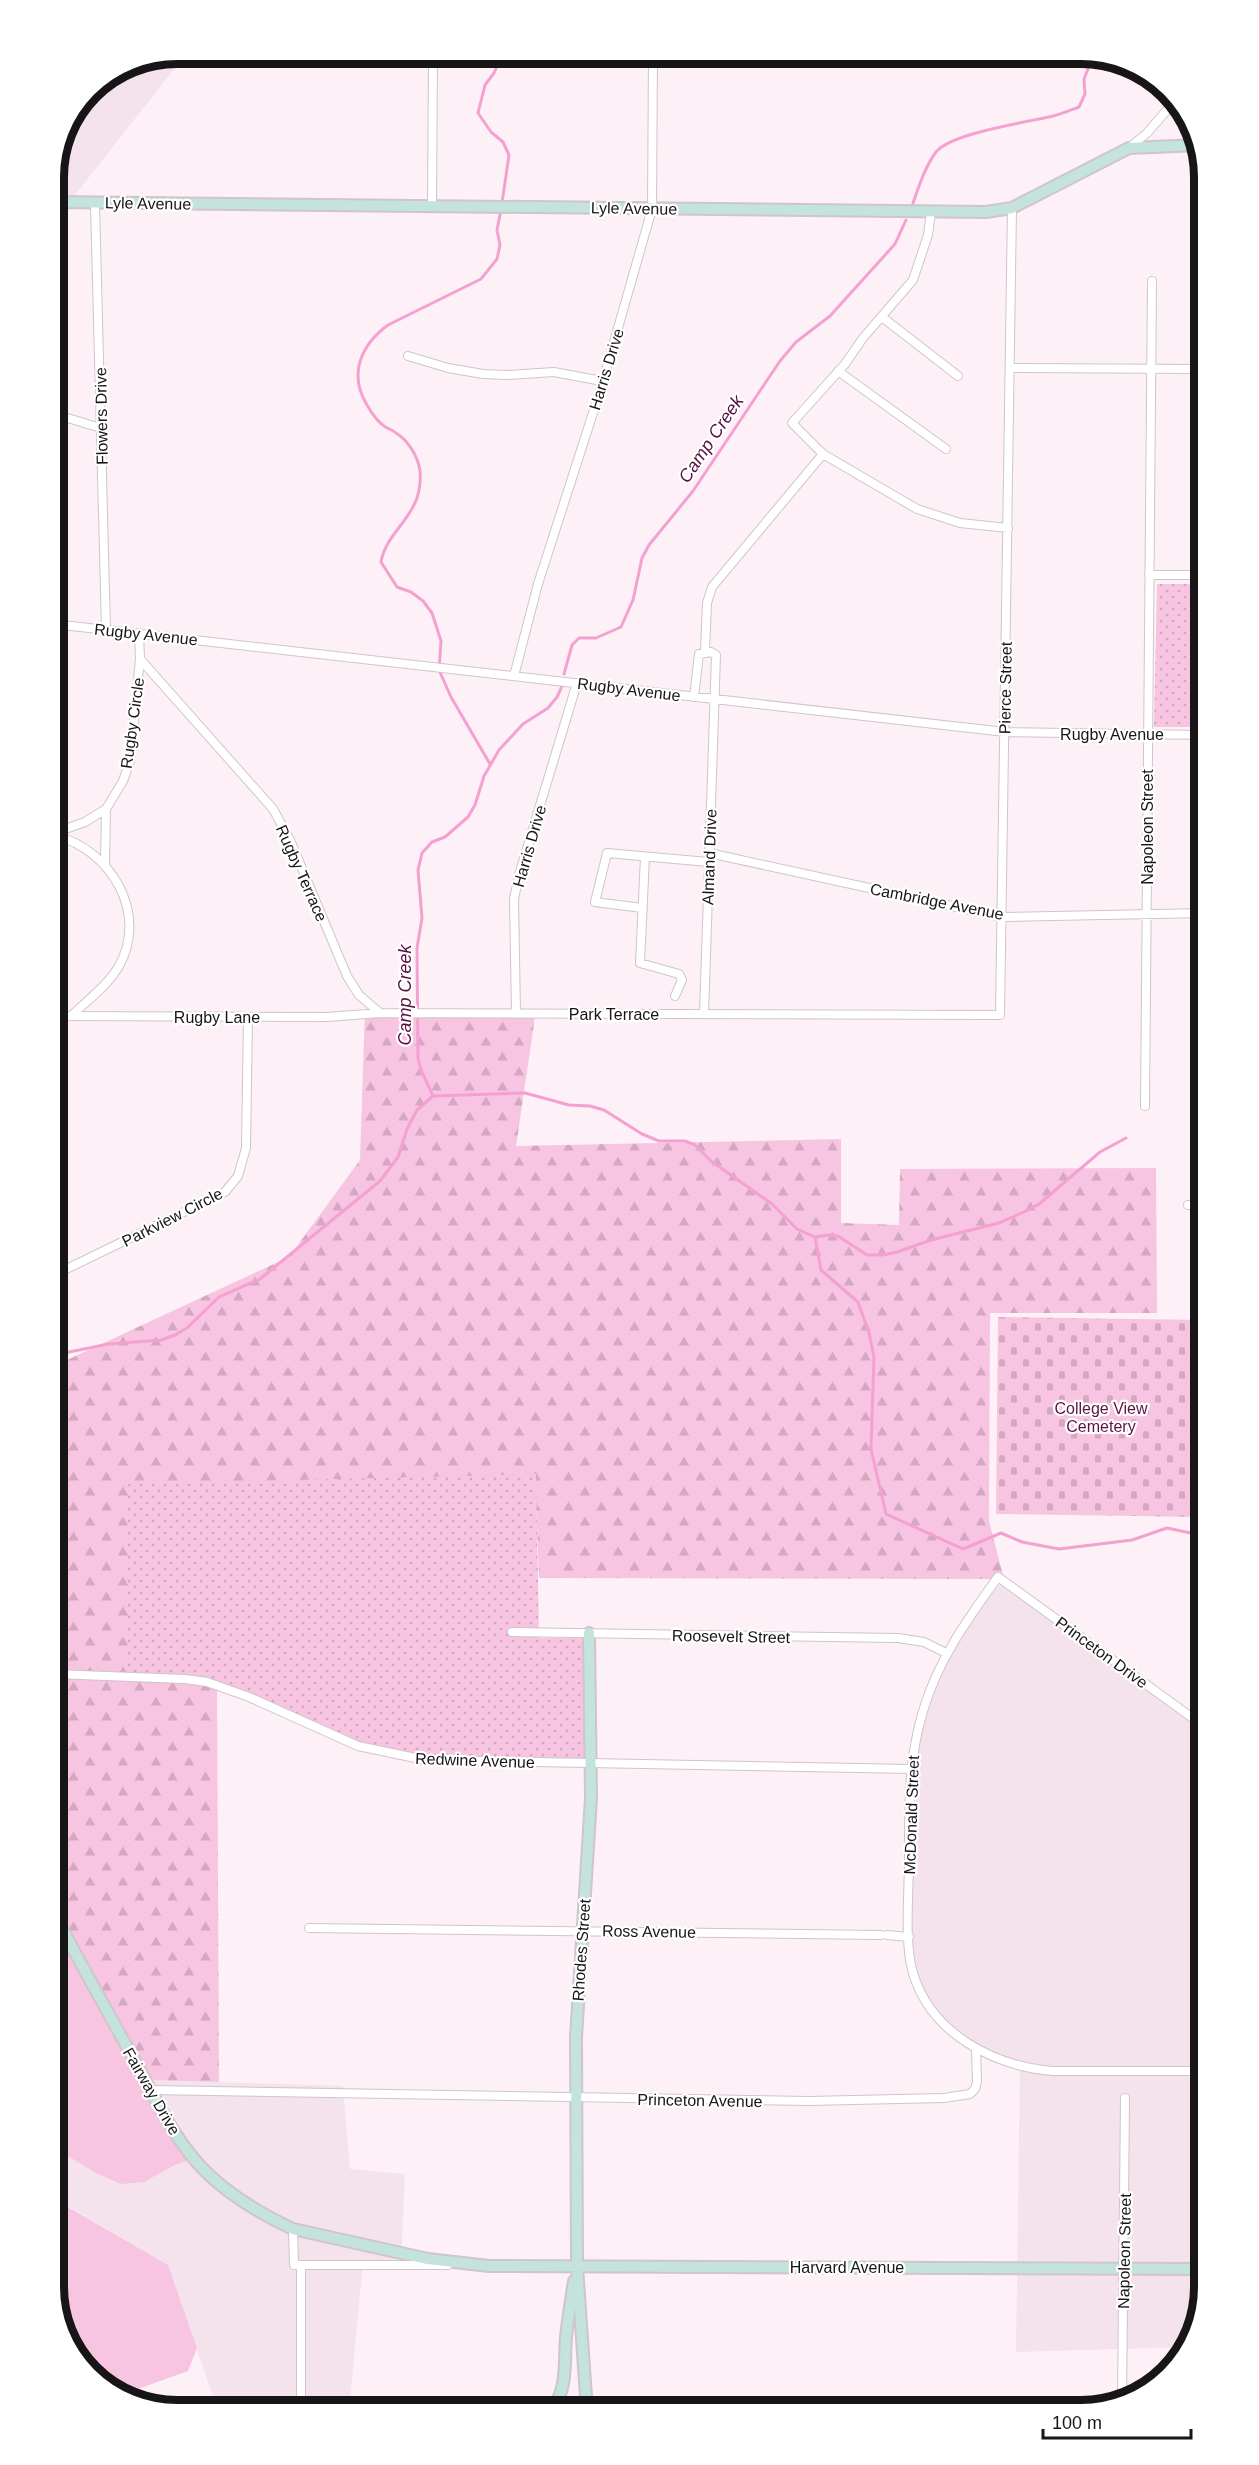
<svg xmlns="http://www.w3.org/2000/svg" width="1259" height="2465" viewBox="0 0 1259 2465" font-family="Arial,sans-serif">
	<style>
		.built { fill: #f4e2ec }
		.green { fill: #f7c4e1 }
		.forest { fill: url(#forest-firs) }
		.cemetery { fill: url(#cemetery-stones) }
		.park { fill: url(#park-dots) }
		.lines { fill: none; stroke-linecap: round; stroke-linejoin: round }
		.stream { stroke: #f4a1d2; stroke-width: 3 }
		.street-casing { stroke: #cfc5ca; stroke-width: 10 }
		.secondary-casing { stroke: #cfc5ca; stroke-width: 14 }
		.street { stroke: #fff; stroke-width: 8 }
		.secondary { stroke: #c4e3dc; stroke-width: 10 }
		.labels { text-anchor: middle; stroke-width: 4.5; stroke-linejoin: round; paint-order: stroke }
		.street-label { font-size: 16px; fill: #181517; stroke: #fff }
		.park-label { font-size: 16px; fill: #5b1344; stroke: #fff }
		.water-label { font-size: 18px; font-style: italic; fill: #570f40; stroke: #fff }
		.rim { fill: none; stroke: #181517; stroke-width: 8 }
	</style>
	<defs>
		<pattern id="forest-firs" width="22" height="20" patternUnits="userSpaceOnUse" patternTransform="scale(1.5)"><rect width="22" height="20" fill="#f7c4e1"/><path d="M5 1l3.5 6h-7zM16 11l3.5 6h-7z" fill="#d3a8c0"/></pattern>
		<pattern id="cemetery-stones" width="16" height="16" patternUnits="userSpaceOnUse" patternTransform="scale(1.5)"><rect width="16" height="16" fill="#f7c4e1"/><path d="M2 7V4a2 2 0 0 1 4 0v3zM10 15v-3a2 2 0 0 1 4 0v3z" fill="#d3a8c0"/></pattern>
		<pattern id="park-dots" width="8" height="8" patternUnits="userSpaceOnUse" patternTransform="scale(1.5)"><rect width="8" height="8" fill="#f7c4e1"/><path d="M2 2h.1M6 6h.1" fill="none" stroke="#d3a8c0" stroke-width="1.8" stroke-linecap="round"/></pattern>
	</defs>
	<rect width="100%" height="100%" fill="#fdf1f7"/>
	<path class="built" d="M 177,54 L 186,54 L 67,205 L 54,205 L 54,170 L 64,130 L 90,90 L 131,63 Z
		M 1004,1579 L 1205,1726 L 1205,2288 L 1187,2347 L 1016,2352 L 1020,2064 L 981,2055 L 934,2009 L 915,1972 L 912,1936 L 913,1767 L 918,1737 L 933,1684 L 962,1631 Z
		M 151,2080 L 343,2086 L 350,2169 L 405,2174 L 401,2259 L 363,2262 L 349,2411 L 218,2411 L 168,2265 L 54,2198 L 54,2148 L 96,2173 L 144,2182 L 175,2165 L 193,2159 Z"/>
	<path class="green" d="M 54,1911 L 193,2159 L 175,2165 L 144,2182 L 121,2184 L 96,2173 L 54,2148 Z
		M 54,2199 L 168,2265 L 197,2348 L 188,2371 L 124,2394 L 103,2386 L 63,2334 L 54,2287 Z"/>
	<path class="forest" d="M 365,1010 L 535,1017 L 516,1146 L 841,1139 L 841,1223 L 899,1225 L 900,1169 L 1156,1168 L 1157,1313 L 990,1313 L 989,1521 L 1004,1579 L 539,1578 L 535,1474 L 217,1687 L 219,2082 L 151,2080 L 54,1911 L 54,1366 L 289,1257 L 360,1160 Z"/>
	<path class="cemetery" d="M 998,1317 L 1205,1320 L 1205,1517 L 996,1514 Z"/>
	<path class="park" d="M 1157,584 L 1205,584 L 1205,727 L 1154,727 Z
		M 536,1474 L 539,1638 L 587,1638 L 588,1766 L 425,1757 L 364,1745 L 217,1687 L 128,1676 L 128,1484 Z"/>
	<g class="lines">
		<path class="stream" d="M 502,54 L 494,73 L 485,85 L 478,113 L 491,132 L 503,142 L 509,155 L 502,203
			M 913,203 C 919,186 925,167 936,152 C 951,133 1028,122 1053,116 C 1062,114 1071,110 1079,107 L 1085,94 L 1084,79 L 1093,56
			M 564,674 L 572,645 L 579,638 L 596,638 L 621,627 L 633,600 L 642,558 L 649,545 L 693,491 L 780,361 L 796,342 L 830,316 L 895,244 L 906,220
			M 490,764 L 451,697 L 439,670 L 441,641 L 432,613 L 423,601 L 411,592 L 397,587 L 381,562 C 387,528 424,516 420,471 C 418,457 409,441 396,433 C 393,430 388,429 384,426 C 377,421 371,412 367,405 C 348,374 361,345 388,325 L 481,279 L 497,259 L 500,245 L 497,230 L 501,210
			M 433,1096 L 525,1093 L 569,1105 L 590,1106 L 604,1110 L 642,1134 L 659,1141 L 685,1141 L 695,1145 L 711,1161 L 772,1204 L 797,1229 L 815,1237 L 829,1235 L 838,1236 L 867,1255 L 883,1255 L 897,1252 L 931,1240 L 999,1223 L 1026,1211 L 1039,1204 L 1100,1152 L 1126,1138
			M 433,1096 L 421,1070 L 418,1058 L 417,948 L 422,918 L 418,870 L 422,853 L 432,842 L 445,837 L 468,817 L 475,805 L 484,776 L 499,750 L 523,724 L 548,708 L 557,697 L 563,684
			M 815,1237 L 821,1270 L 858,1302 L 869,1333 L 874,1357 L 871,1449 L 886,1514 L 963,1549 L 1001,1533 L 1022,1542 L 1059,1549 L 1132,1540 L 1167,1528 L 1205,1536
			M 54,1355 L 109,1344 L 161,1340 L 175,1335 L 187,1328 L 219,1297 L 260,1279 L 380,1181 L 398,1157 L 407,1129 L 417,1110 L 433,1096"/>
		<g class="street-casing">
			<path id="street" d="M 1129,148 L 1147,133 L 1174,102
				M 95,203 L 106,630
				M 432,206 L 433,54
				M 931,212 L 928,235 L 913,280 L 863,338 L 845,364 L 792,423 L 823,454 L 917,509 L 960,523 L 1008,528
				M 882,317 L 958,376
				M 408,356 L 448,368 L 483,374 L 507,375 L 554,372 L 602,381
				M 1010,368 L 1205,369
				M 838,371 L 946,449
				M 54,414 L 101,428
				M 1149,575 L 1205,575
				M 54,624 L 1005,732 L 1205,735
				M 705,651 L 707,603 L 712,587 L 823,454
				M 140,659 L 273,809 L 290,840 L 347,976 L 359,995 L 380,1013
				M 514,676 L 538,584 L 600,391 L 652,209 L 653,54
				M 694,697 L 699,654 L 711,652 L 716,655 L 704,1014
				M 54,833 L 85,822 L 106,809 L 123,781 L 130,761 L 140,659 L 139,633
				M 54,833 L 56,836 C 110,849 149,913 119,966 C 108,985 88,1000 71,1016
				M 709,853 L 1002,917 L 1205,913
				M 645,857 L 640,963 L 679,974 L 682,980 L 675,996
				M 105,864 L 106,809
				M 642,908 L 595,902 L 607,853 L 708,862
				M 516,1013 L 514,899 L 519,875 L 577,683
				M 54,1016 L 327,1017 L 380,1013 L 1000,1015 L 1012,208
				M 1145,1106 L 1152,281
				M 1188,1205 L 1205,1205
				M 54,1275 L 225,1192 L 238,1176 L 246,1148 L 248,1017
				M 512,1632 L 898,1638 L 924,1642 L 946,1653
				M 54,1674 L 185,1679 L 207,1682 L 249,1697 L 358,1746 L 425,1760 L 911,1769
				M 309,1928 L 881,1935
				M 887,1935 L 909,1937
				M 1205,2071 L 1053,2071 C 994,2066 931,2034 913,1973 C 904,1944 909,1892 909,1860 C 909,1809 908,1760 923,1711 C 938,1660 967,1620 998,1577 L 1205,1727
				M 150,2090 L 809,2101 L 944,2098 L 970,2094 L 975,2089 L 977,2082 L 976,2049
				M 293,2229 L 294,2265 L 301,2265 L 301,2411
				M 301,2265 L 448,2265
				M 1122,2403 L 1125,2098"/>
		</g>
		<g class="secondary-casing">
			<path id="secondary" d="M 54,202 L 986,212 L 1012,208 L 1129,148 L 1199,145
				M 54,1914 C 81,1964 108,2013 136,2063 C 156,2100 175,2141 205,2171 C 230,2196 261,2214 293,2229 L 428,2259 L 489,2266 L 1205,2269
				M 551,2409 L 564,2407 L 577,2411
				M 552,2409 C 568,2389 564,2362 566,2337 C 568,2318 571,2300 574,2281
				M 587,2411 L 577,2266 L 576,2037 L 591,1798 L 589,1633"/>
		</g>
		<use href="#street" class="street"/>
		<use href="#secondary" class="secondary"/>
	</g>
	<g class="labels">
		<g class="street-label">
			<text transform="translate(148 203) rotate(1)" y="6">Lyle Avenue</text>
			<text transform="translate(634 208) rotate(1)" y="6">Lyle Avenue</text>
			<text transform="translate(606 369) rotate(-73)" y="6">Harris Drive</text>
			<text transform="translate(101 416) rotate(-91)" y="6">Flowers Drive</text>
			<text transform="translate(146 634) rotate(6)" y="6">Rugby Avenue</text>
			<text transform="translate(1005 688) rotate(-89)" y="6">Pierce Street</text>
			<text transform="translate(629 689) rotate(7)" y="6">Rugby Avenue</text>
			<text transform="translate(132 723) rotate(-82)" y="6">Rugby Circle</text>
			<text x="1112" y="740">Rugby Avenue</text>
			<text transform="translate(1147 827) rotate(-90)" y="6">Napoleon Street</text>
			<text transform="translate(529 846) rotate(-74)" y="6">Harris Drive</text>
			<text transform="translate(709 857) rotate(-88)" y="6">Almand Drive</text>
			<text transform="translate(302 873) rotate(66)" y="6">Rugby Terrace</text>
			<text transform="translate(937 901) rotate(11)" y="6">Cambridge Avenue</text>
			<text x="614" y="1020">Park Terrace</text>
			<text x="217" y="1023">Rugby Lane</text>
			<text transform="translate(172 1217) rotate(-27)" y="6">Parkview Circle</text>
			<text transform="translate(731 1636) rotate(1)" y="6">Roosevelt Street</text>
			<text transform="translate(1102 1652) rotate(36)" y="6">Princeton Drive</text>
			<text transform="translate(475 1760) rotate(2)" y="6">Redwine Avenue</text>
			<text transform="translate(911 1815) rotate(-88)" y="6">McDonald Street</text>
			<text transform="translate(649 1931) rotate(1)" y="6">Ross Avenue</text>
			<text transform="translate(581 1950) rotate(-86)" y="6">Rhodes Street</text>
			<text transform="translate(152 2091) rotate(60)" y="6">Fairway Drive</text>
			<text transform="translate(700 2100) rotate(1)" y="6">Princeton Avenue</text>
			<text transform="translate(1124 2251) rotate(-89)" y="6">Napoleon Street</text>
			<text x="847" y="2273">Harvard Avenue</text>
		</g>
		<g class="park-label">
			<text x="1101" y="1414">College View<tspan x="1101" dy="18">Cemetery</tspan></text>
		</g>
		<g class="water-label">
			<text transform="translate(711 439) rotate(-56)" y="6">Camp Creek</text>
			<text transform="translate(405 995) rotate(-90)" y="6">Camp Creek</text>
		</g>
	</g>
	<path d="M0 0H1259V2465H0ZM177 64H1081A113 113 0 0 1 1194 177V2287A113 113 0 0 1 1081 2400H177A113 113 0 0 1 64 2287V177A113 113 0 0 1 177 64Z" fill="#fff" fill-rule="evenodd"/>
	<path class="rim" d="M177 64H1081A113 113 0 0 1 1194 177V2287A113 113 0 0 1 1081 2400H177A113 113 0 0 1 64 2287V177A113 113 0 0 1 177 64Z"/>
	<path d="M1043 2429v9h148v-9" fill="none" stroke="#181517" stroke-width="3"/>
	<text x="1052" y="2429" font-size="18" fill="#181517" stroke="#ffffff" stroke-width="4.5" paint-order="stroke">100 m</text>
</svg>
